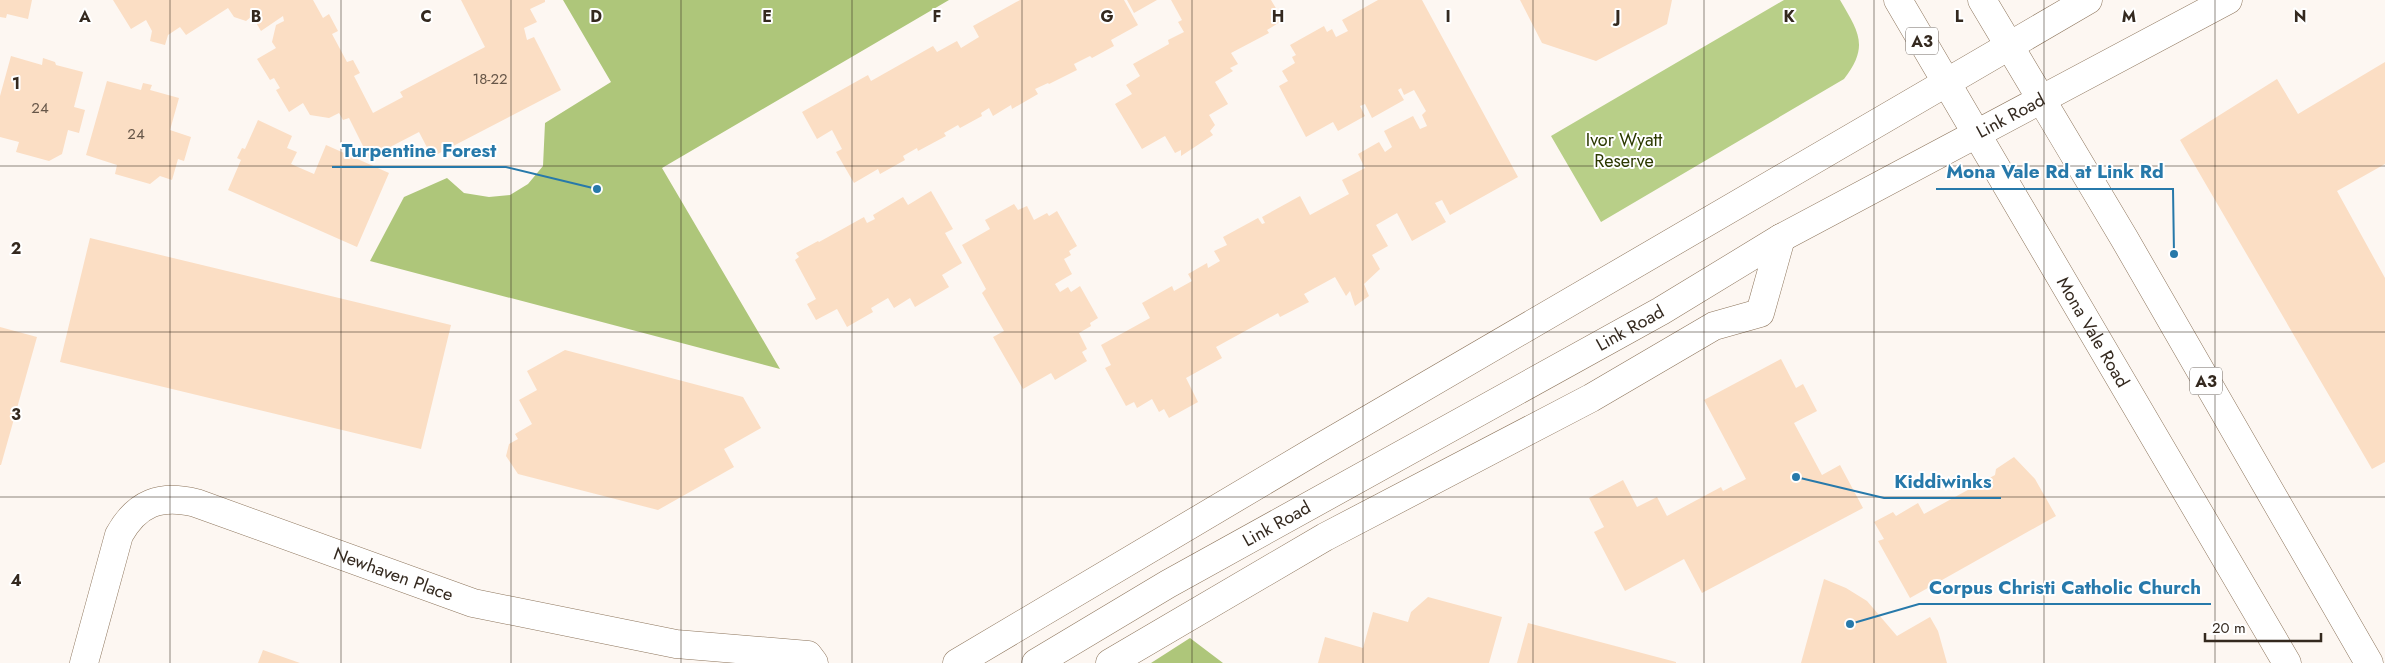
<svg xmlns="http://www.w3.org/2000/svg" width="2385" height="663" viewBox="0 0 2385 663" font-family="Jost,sans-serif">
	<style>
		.green { fill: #b8cf88 }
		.forest { fill: #aec67a }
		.building { fill: #fbdec4 }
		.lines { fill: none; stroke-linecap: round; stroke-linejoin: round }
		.minor-casing { stroke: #8d755c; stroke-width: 29 }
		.major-casing { stroke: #8d755c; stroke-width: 29 }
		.highway-casing { stroke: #8d755c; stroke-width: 29 }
		.minor { stroke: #fff; stroke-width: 28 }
		.major { stroke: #fff; stroke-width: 28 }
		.highway { stroke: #fff; stroke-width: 28 }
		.grid { fill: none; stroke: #34291f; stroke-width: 1; stroke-opacity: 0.55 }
		.labels { text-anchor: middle; stroke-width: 4; stroke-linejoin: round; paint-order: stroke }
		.number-label { font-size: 15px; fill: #665648 }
		.shield { fill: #fff; stroke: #716962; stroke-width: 1 }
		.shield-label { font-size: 16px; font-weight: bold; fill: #34291f }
		.street-label { font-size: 18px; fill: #34291f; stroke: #fff }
		.park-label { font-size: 18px; fill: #2c3900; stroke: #fff }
		.grid-label { font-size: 16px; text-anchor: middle; font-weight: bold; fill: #34291f; stroke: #fff; stroke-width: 4; stroke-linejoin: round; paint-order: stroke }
		.leader { fill: none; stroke: #2779aa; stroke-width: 2 }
		.callout-dot { fill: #2779aa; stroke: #fff; stroke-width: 2 }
		.callout-label { font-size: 19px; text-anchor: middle; font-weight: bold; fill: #2779aa; stroke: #fff; stroke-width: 4; stroke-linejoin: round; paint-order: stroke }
	</style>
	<rect width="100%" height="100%" fill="#fdf7f2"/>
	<path class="green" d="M 1784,0 L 1840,0 C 1858,31 1870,46 1844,79 L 1601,222 L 1551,136 Z"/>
	<path class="forest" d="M 563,0 L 949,0 L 662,168 L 780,369 L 370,261 L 404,197 L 447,178 L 464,193 L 489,197 L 510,195 L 528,184 L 543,166 L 545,123 L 611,82 Z
		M 1190,638 L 1223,663 L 1151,663 Z"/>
	<path class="building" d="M 0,0 L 32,0 L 28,19 L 7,14 L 6,18 L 0,17 Z
		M 113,0 L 313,0 L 323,18 L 329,14 L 338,31 L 332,34 L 347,62 L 353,60 L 360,73 L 354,76 L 373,113 L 403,97 L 400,92 L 485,47 L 461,0 L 545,0 L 545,2 L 530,9 L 537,22 L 524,28 L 527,40 L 534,37 L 561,90 L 432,157 L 419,132 L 369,158 L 349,118 L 343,120 L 339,113 L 329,118 L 310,115 L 303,103 L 289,112 L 276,90 L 280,88 L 274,78 L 270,80 L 257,59 L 276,48 L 272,42 L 276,25 L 284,21 L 283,16 L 261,31 L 252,16 L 246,21 L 234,17 L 228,8 L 186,35 L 180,27 L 168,35 L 165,45 L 150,41 L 152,31 L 146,20 L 131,29 Z
		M 1020,0 L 1124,0 L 1138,25 L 1111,40 L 1114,46 L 1092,58 L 1090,56 L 1074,64 L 1077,70 L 1049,84 L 1048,83 L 1035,89 L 1038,94 L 1012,109 L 1011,105 L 993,116 L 989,108 L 981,113 L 982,116 L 960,128 L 958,125 L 944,133 L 946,136 L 918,151 L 917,148 L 903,156 L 905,160 L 880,174 L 878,169 L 854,183 L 836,152 L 842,149 L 832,130 L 817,139 L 802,112 L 868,75 L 871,81 L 933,46 L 937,52 L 957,41 L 961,48 L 979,37 L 973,26 Z
		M 1127,0 L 1157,0 L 1134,13 Z
		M 1171,0 L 1271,0 L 1283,20 L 1267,30 L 1269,33 L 1231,53 L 1238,64 L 1230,68 L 1233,71 L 1215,82 L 1228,104 L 1209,115 L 1215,125 L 1210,131 L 1213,135 L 1181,156 L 1181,150 L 1175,153 L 1165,136 L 1142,149 L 1115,104 L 1132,94 L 1126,85 L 1140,76 L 1133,64 L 1169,44 L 1168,40 L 1184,32 L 1178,22 L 1182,20 Z
		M 1378,0 L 1422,0 L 1518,177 L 1450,215 L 1442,200 L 1435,203 L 1446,222 L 1412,241 L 1397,213 L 1376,225 L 1388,246 L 1372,255 L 1380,269 L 1364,284 L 1369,296 L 1355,306 L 1350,291 L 1346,296 L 1335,277 L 1304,294 L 1309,302 L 1280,317 L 1278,313 L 1216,347 L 1222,358 L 1186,378 L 1198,402 L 1169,418 L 1164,409 L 1159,412 L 1152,399 L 1137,408 L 1134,402 L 1126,406 L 1105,368 L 1111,365 L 1101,345 L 1150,318 L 1142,303 L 1172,286 L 1174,291 L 1192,281 L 1188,274 L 1207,263 L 1208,268 L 1220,261 L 1214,251 L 1227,245 L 1223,237 L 1258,218 L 1262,224 L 1265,223 L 1262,217 L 1300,196 L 1310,215 L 1349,194 L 1342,180 L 1365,168 L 1358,154 L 1379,142 L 1385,152 L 1392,147 L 1384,131 L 1413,116 L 1420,129 L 1427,126 L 1422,115 L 1426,111 L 1414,90 L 1404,95 L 1401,88 L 1398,90 L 1404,100 L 1372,118 L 1365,104 L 1360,106 L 1365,116 L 1338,131 L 1333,122 L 1306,137 L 1279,86 L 1288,81 L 1282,71 L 1295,63 L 1292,57 L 1296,55 L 1290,45 L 1324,26 L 1327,32 L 1332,29 L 1336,37 L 1348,31 L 1342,20 Z
		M 1520,0 L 1672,0 L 1667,24 L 1596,61 L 1542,43 Z
		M 11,56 L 42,65 L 43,58 L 55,62 L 56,65 L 83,72 L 74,107 L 85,110 L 79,133 L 68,130 L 62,154 L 49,161 L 16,152 L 19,142 L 0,137 L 0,96 Z
		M 2385,62 L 2385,164 L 2337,191 L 2385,278 L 2385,462 L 2372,469 L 2180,140 L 2277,79 L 2298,114 Z
		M 107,81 L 141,90 L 143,83 L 152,85 L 150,90 L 179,98 L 170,130 L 191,137 L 184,161 L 178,159 L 172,180 L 160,176 L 150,184 L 115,174 L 117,165 L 86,155 Z
		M 258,120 L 292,136 L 287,148 L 297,152 L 291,164 L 314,174 L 326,145 L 389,173 L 357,247 L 228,190 L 241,160 L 237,158 L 242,148 L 245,149 Z
		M 931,191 L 953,229 L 945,233 L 962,263 L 942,275 L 949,287 L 915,307 L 910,298 L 894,308 L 888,298 L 871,308 L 873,312 L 847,327 L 837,309 L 816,320 L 807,304 L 816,299 L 795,260 L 799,257 L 796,253 L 818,241 L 819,242 L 864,217 L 867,223 L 875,219 L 873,215 L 903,197 L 908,205 Z
		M 1014,204 L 1018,210 L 1027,206 L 1034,220 L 1047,213 L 1049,216 L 1057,211 L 1077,246 L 1069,251 L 1071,255 L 1064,259 L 1072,274 L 1055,284 L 1060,292 L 1068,287 L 1071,292 L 1080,286 L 1098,318 L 1090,323 L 1091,326 L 1079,333 L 1087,349 L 1082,352 L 1087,361 L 1055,380 L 1051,373 L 1023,389 L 993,337 L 1004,331 L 982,293 L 986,289 L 962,245 L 990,229 L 985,220 Z
		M 90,238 L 451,325 L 421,449 L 60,362 Z
		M 0,327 L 37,337 L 1,465 L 0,465 Z
		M 565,350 L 743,397 L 761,428 L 724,449 L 734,467 L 658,510 L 518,474 L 506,456 L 509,444 L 518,439 L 515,434 L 532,424 L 519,400 L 537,390 L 527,371 Z
		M 1781,359 L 1796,388 L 1803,384 L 1817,411 L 1794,423 L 1822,475 L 1840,465 L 1863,508 L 1702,593 L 1684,559 L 1625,591 L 1594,532 L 1604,527 L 1589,498 L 1623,480 L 1637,507 L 1657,497 L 1667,516 L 1721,487 L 1723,491 L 1746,479 L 1704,400 Z
		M 2014,457 L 2035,479 L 2056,516 L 1910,598 L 1878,541 L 1884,539 L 1874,522 L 1893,512 L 1896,516 L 1918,503 L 1924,514 L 1995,475 L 1996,469 Z
		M 1824,579 L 1846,588 L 1867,601 L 1897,636 L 1930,617 L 1938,631 L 1947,663 L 1801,663 Z
		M 1428,597 L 1502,617 L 1489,663 L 1318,663 L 1325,637 L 1363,648 L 1373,612 L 1408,622 L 1411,612 Z
		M 1528,623 L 1676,662 L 1676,663 L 1517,663 Z
		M 263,650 L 300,663 L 258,663 Z"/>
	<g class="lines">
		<g class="minor-casing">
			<g id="minor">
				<path id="s1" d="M 84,663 L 119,535 C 137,503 160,494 196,503 L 473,603 L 676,644 L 808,655 L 814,663"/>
				<path d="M 1110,663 L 1325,537 L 1591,398 L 1714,326 L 1760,313 L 1781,238"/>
			</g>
		</g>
		<g class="major-casing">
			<g id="major">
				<path d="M 957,663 L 1316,450 L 2088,0"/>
				<path id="s2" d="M 1036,663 L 1168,584 L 1661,311 L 1781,238 L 2228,0"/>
			</g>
		</g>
		<g class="highway-casing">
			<g id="highway">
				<path id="s3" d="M 1898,0 L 2287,663"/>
				<path d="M 1982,0 L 2124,238 L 2369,663"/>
			</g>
		</g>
		<use href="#minor" class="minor"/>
		<use href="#major" class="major"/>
		<use href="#highway" class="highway"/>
	</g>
	<path class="grid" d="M 170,0 L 170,663M 341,0 L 341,663M 511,0 L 511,663M 681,0 L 681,663M 852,0 L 852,663M 1022,0 L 1022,663M 1192,0 L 1192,663M 1363,0 L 1363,663M 1533,0 L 1533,663M 1704,0 L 1704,663M 1874,0 L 1874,663M 2044,0 L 2044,663M 2215,0 L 2215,663M 0,166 L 2385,166M 0,332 L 2385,332M 0,497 L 2385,497"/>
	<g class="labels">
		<g class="number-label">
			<text x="490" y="84">18-22</text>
			<text x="40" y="113">24</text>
			<text x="136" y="139">24</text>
		</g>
		<g class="shield">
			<rect x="1906" y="27.5" width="32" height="27" rx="4"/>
			<rect x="2190" y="367.5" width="32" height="27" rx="4"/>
		</g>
		<g class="shield-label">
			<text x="1922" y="47">A3</text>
			<text x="2206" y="387">A3</text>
		</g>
		<g class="street-label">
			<text dy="6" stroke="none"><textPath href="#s2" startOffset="1118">Link Road</textPath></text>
			<text dy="6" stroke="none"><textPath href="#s2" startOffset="682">Link Road</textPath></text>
			<text dy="6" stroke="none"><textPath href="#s3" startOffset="385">Mona Vale Road</textPath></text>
			<text dy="6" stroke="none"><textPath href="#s2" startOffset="278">Link Road</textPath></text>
			<text dy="6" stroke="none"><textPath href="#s1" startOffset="434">Newhaven Place</textPath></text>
		</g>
		<g class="park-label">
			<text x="1624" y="146">Ivor Wyatt<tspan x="1624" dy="21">Reserve</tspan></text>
		</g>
	</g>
	<g class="grid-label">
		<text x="85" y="22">A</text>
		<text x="256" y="22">B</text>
		<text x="426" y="22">C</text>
		<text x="596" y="22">D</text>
		<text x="767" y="22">E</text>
		<text x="937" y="22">F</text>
		<text x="1107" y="22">G</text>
		<text x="1278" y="22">H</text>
		<text x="1448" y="22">I</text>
		<text x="1618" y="22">J</text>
		<text x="1789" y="22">K</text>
		<text x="1959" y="22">L</text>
		<text x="2129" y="22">M</text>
		<text x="2300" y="22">N</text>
		<text x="16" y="89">1</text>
		<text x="16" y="254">2</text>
		<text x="16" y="420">3</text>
		<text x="16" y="586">4</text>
	</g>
	<path class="leader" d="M597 189L506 167H332M2174 254L2173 189H1936M1796 477L1884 498H2001M1850 624L1919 604H2211"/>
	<g class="callout-dot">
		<circle cx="597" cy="189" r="5"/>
		<circle cx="2174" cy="254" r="5"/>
		<circle cx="1796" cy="477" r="5"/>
		<circle cx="1850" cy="624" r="5"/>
	</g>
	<g class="callout-label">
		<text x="419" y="157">Turpentine Forest</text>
		<text x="2055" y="178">Mona Vale Rd at Link Rd</text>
		<text x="1943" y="488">Kiddiwinks</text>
		<text x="2065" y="594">Corpus Christi Catholic Church</text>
	</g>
	<path d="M2205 633v8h116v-8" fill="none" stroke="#34291f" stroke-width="2.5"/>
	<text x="2212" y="633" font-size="15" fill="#34291f" stroke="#ffffff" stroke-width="4" paint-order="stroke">20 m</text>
</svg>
